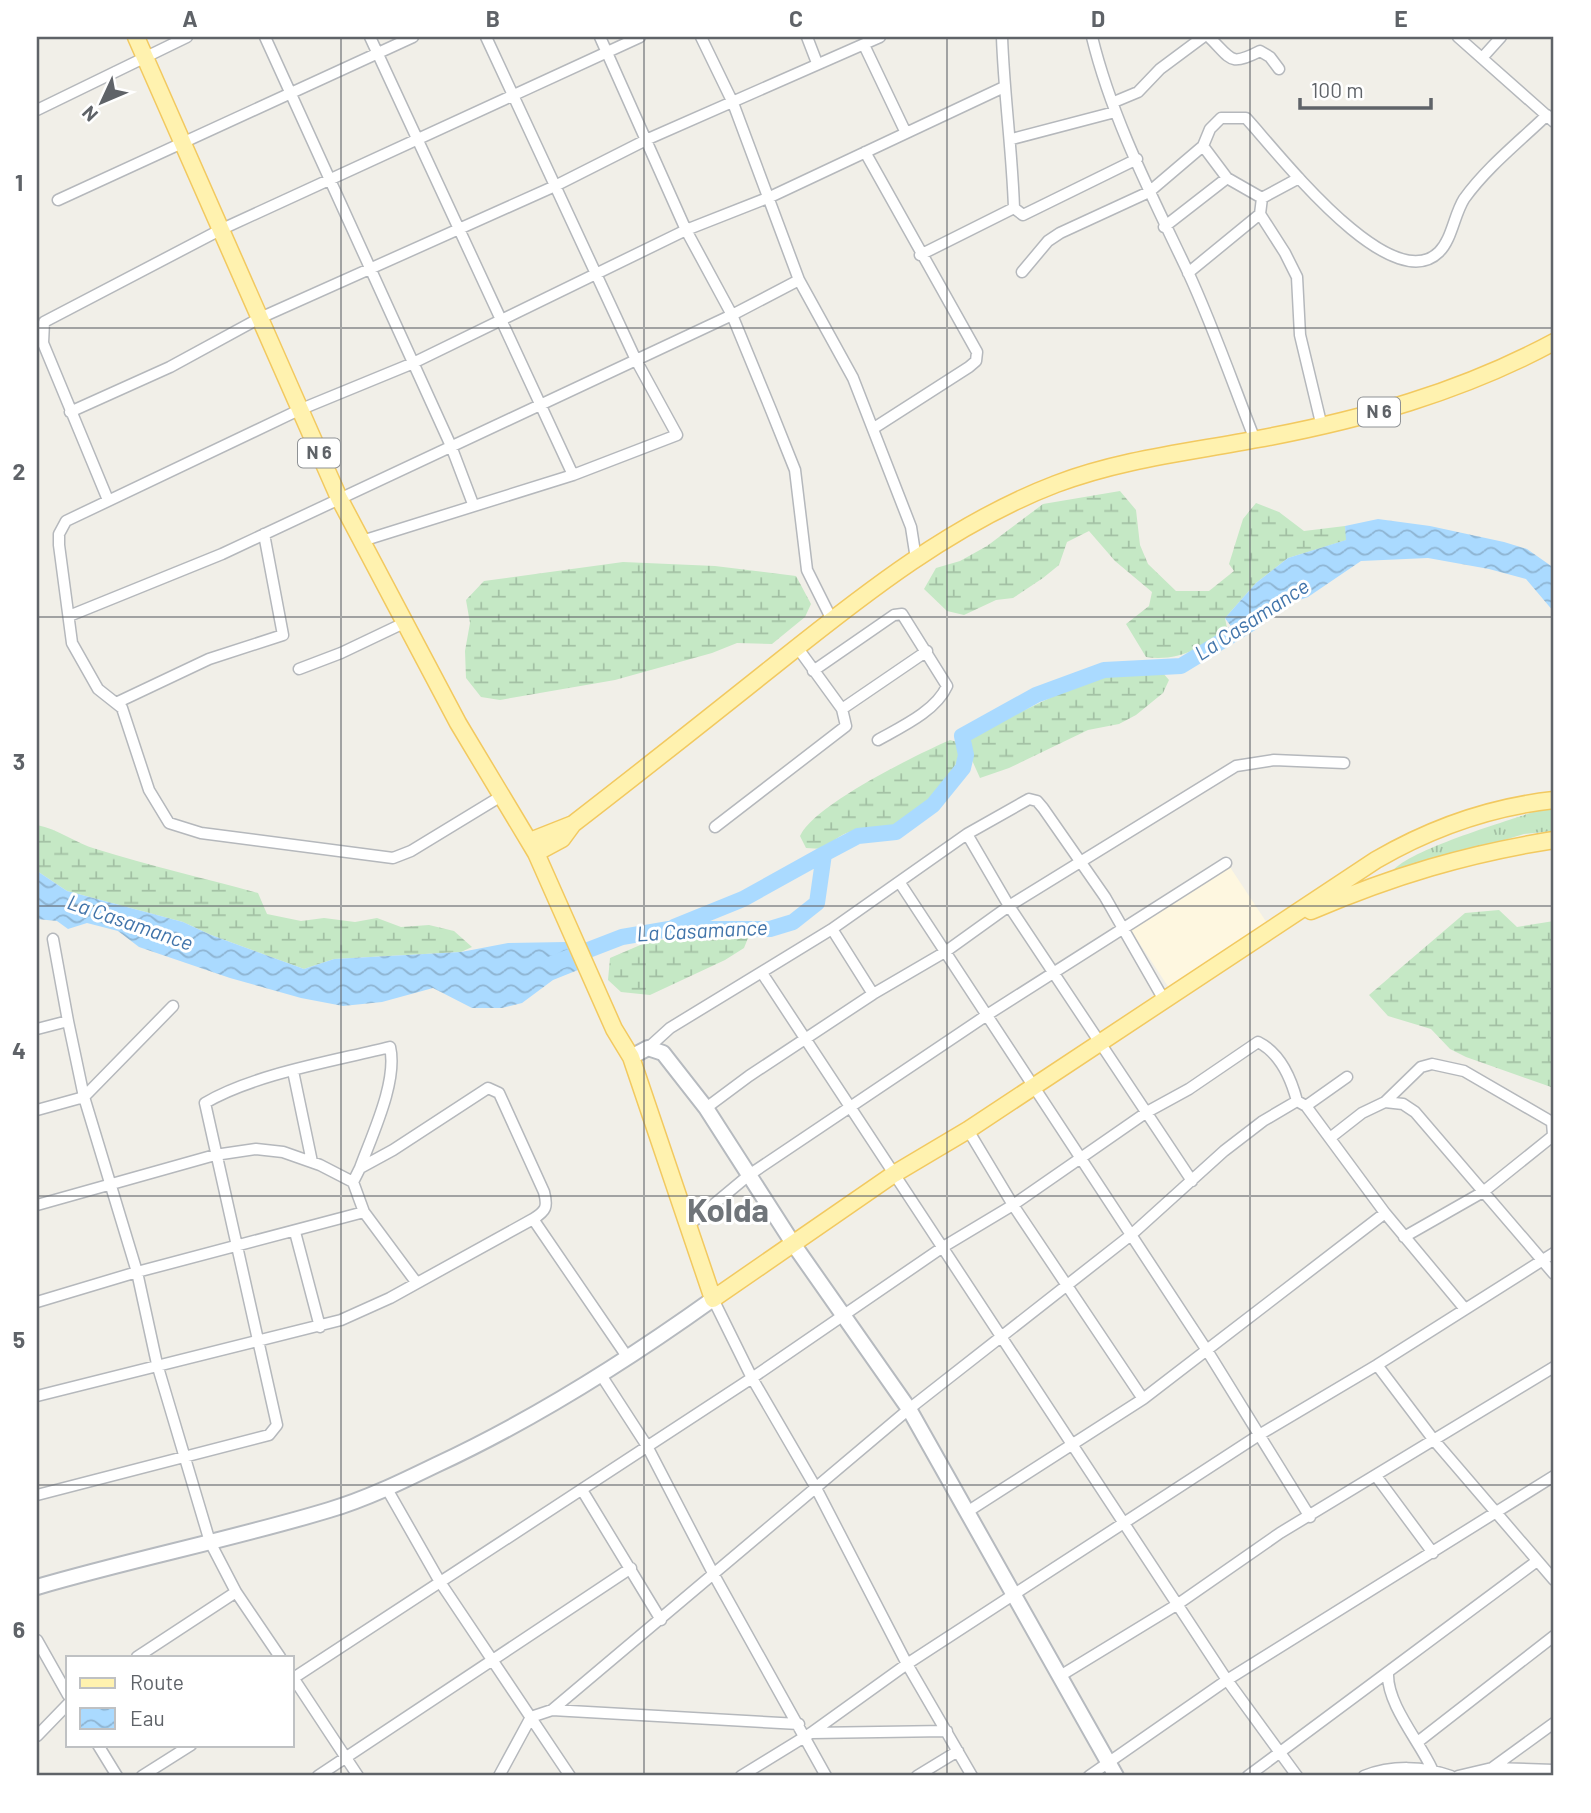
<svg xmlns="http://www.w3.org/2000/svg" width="1591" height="1813" viewBox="0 0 1591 1813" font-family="Barlow,sans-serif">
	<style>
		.commercial { fill: #fef7e0 }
		.wetland { fill: url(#wetland-marsh) }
		.park { fill: url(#park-tufts) }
		.water { fill: url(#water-waves) }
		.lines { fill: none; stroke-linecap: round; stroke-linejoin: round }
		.river { stroke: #aadaff; stroke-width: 16 }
		.street-casing { stroke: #b5b8bc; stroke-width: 13 }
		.secondary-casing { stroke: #b6babf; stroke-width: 18 }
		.primary-casing { stroke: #f2c960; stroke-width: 19 }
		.street { stroke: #fff; stroke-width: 10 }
		.secondary { stroke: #fff; stroke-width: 14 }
		.primary { stroke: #fff2af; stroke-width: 16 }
		.grid { fill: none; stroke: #5f6368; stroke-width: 2; stroke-opacity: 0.55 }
		.labels { text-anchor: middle; stroke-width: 6; stroke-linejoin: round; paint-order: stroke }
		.shield { fill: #fff; stroke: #8f9295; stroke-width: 2 }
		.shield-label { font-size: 18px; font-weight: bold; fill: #5f6368 }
		.water-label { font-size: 21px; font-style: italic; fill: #4174aa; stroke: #fff }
		.town-label { font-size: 33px; font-weight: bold; fill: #70757a; stroke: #fff }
		.neatline { fill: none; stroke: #5f6368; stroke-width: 2.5 }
		.grid-label { font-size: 23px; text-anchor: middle; font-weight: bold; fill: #5f6368 }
	</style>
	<defs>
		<pattern id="wetland-marsh" width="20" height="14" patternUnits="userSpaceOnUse" patternTransform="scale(1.75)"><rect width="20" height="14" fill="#c5e8c5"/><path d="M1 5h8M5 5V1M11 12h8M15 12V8" fill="none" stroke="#a3c0a4"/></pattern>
		<pattern id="park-tufts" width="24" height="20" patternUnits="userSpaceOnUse" patternTransform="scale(1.75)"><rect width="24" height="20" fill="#c5e8c5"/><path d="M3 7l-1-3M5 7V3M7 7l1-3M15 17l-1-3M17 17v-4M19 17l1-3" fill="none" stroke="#a3c0a4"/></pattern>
		<pattern id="water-waves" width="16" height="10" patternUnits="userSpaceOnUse" patternTransform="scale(1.75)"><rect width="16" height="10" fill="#aadaff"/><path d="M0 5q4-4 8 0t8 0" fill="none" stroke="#8eb4d2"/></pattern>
	</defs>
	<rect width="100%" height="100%" fill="#f1efe8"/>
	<path class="commercial" d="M 1228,864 L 1269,926 L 1171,991 L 1130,929 Z"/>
	<path class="wetland" d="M 1120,491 L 1136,510 L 1140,545 L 1148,564 L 1176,591 L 1209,591 L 1234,571 L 1229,564 L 1243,519 L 1256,503 L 1279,512 L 1304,531 L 1345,526 L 1347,540 L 1288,558 L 1256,583 L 1225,618 L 1227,628 C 1205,648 1176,662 1146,657 L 1126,624 L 1149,606 L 1152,592 L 1115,561 L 1089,531 L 1067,542 L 1059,565 L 1043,578 L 1013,598 L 996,600 L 964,615 L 947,611 L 924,589 L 936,568 L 960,561 L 987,546 L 1043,504 Z
		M 623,562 L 715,566 L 796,576 L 811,604 L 805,617 L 772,644 L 737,643 L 712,653 L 615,680 L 500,700 L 481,697 L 466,678 L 465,651 L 470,623 L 466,600 L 484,581 Z
		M 1163,673 L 1169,680 L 1163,693 L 1136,715 L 1119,724 L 1088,730 L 1009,768 L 980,778 L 967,749 L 969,737 L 1087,680 L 1107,674 Z
		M 950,740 L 964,744 C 955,776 919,821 886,828 C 850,835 855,823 823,849 L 806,848 L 800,836 C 815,804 916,755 950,740 Z
		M 37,825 C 58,829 75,843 96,849 C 150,866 204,878 258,893 L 267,914 L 301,921 L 324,918 L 355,922 L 377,918 L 401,927 L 429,925 L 454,931 L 472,947 L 461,952 L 334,959 L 304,969 L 211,935 L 183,922 L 67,891 L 37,871 Z
		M 1499,910 L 1517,927 L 1554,921 L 1554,1088 L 1466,1057 L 1450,1049 L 1431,1029 L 1388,1016 L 1369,995 L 1465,913 Z
		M 748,938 L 744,948 L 725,960 L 650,995 L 621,992 L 608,980 L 610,958 L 652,940 Z"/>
	<path class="park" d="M 1554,809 L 1554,831 L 1524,834 L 1390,875 C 1399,852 1508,821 1536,811 Z"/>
	<path class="water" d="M 1378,519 L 1430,526 L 1504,542 L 1527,549 L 1554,568 L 1554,612 L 1526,579 L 1489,569 L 1428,558 L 1361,561 L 1308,597 L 1285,605 L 1240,639 L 1225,618 L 1256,583 L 1288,558 L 1346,540 L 1345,526 Z
		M 37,871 L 67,891 L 183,922 L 211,935 L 304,969 L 334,959 L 461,952 L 508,943 L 566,942 L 578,970 L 553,980 L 522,1003 L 502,1008 L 472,1008 L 433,988 L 382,1002 L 343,1006 L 301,998 L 230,978 L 139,947 L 118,931 L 87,923 L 68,929 L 57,921 L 37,919 Z"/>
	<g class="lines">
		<path class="river" d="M 674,927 L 743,899 L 824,854
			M 552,964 L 622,937 L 669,929 L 770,929 L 793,922 L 817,903 L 824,854 L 858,836 L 896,832 L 933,805 L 963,768 L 966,755 L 962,736 L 1036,695 L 1104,670 L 1181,666 L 1253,622"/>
		<g class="street-casing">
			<path id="street" d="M 265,37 L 451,446 L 473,504
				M 370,37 L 573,475
				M 600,37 L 686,230 L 732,315 L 771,410 L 795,470 L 807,570 L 832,620
				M 701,37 L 733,103 L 799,280 L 853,378 L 911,527 L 916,559
				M 807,37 L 817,63
				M 1002,37 C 1004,94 1012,150 1014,208 L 1023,215 L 1137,159
				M 1092,37 C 1112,119 1152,196 1188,272 C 1213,326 1233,384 1255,440
				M 1209,37 C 1232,59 1229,67 1260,51 L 1270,57 L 1279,69
				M 1458,37 L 1554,122
				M 864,45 L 905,131
				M 1482,58 L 1501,37
				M 1114,102 L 1138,92 L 1160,69 L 1203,37
				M 37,110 L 187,37
				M 1012,139 L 1115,112
				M 1203,146 L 1227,178 L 1262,198
				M 865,152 L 977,352 L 976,361 L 969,367 L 874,428
				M 58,200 L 413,37
				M 1260,214 L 1285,253 L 1297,277 L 1300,335 L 1322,427
				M 1164,227 L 1227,178
				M 920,255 L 1014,208
				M 1022,272 L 1048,241 L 1060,233 L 1149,192 L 1203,146 L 1210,129 L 1221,118 L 1246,118 C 1275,149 1390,300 1439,252 C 1452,239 1454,215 1464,199 C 1487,167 1519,142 1547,115
				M 1188,273 L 1260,214 L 1262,198 L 1299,178
				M 70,412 L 170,367 L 260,318 L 555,186 L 648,139 L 880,37
				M 108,500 L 43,343 L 44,322 L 220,230 L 640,37
				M 362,541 L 573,475 L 677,435 L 636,360 L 486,37
				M 69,616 L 222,554 L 732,315 L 799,280
				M 299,669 L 341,653 L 404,623
				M 813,671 L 894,615 L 902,614 L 947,686 C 936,711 901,727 878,740
				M 116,703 L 209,659 L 283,635 L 264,534
				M 842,709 L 927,651
				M 503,795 L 411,851 L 393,858 L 201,833 L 169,823 L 149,790 L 122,708 L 98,689 L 72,643 L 59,545 L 59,534 L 66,521 L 299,410 L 411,364 L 686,230 L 770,197 L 1004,87
				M 715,827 L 846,726 L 842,709 L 797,647
				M 967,834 L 1009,906 L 1192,1181
				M 900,883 L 1208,1352 L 1310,1517
				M 832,929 L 873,994
				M 53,939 L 68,1021
				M 762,973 L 1227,1680 L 1297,1776
				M 37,1029 L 68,1021 L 84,1097 L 137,1272 L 157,1364 L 210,1542 L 236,1592 L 280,1657
				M 648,1048 L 670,1028 L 832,929 L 967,834 L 1029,799 L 1037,801 L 1043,808 L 1105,897 L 1164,1000
				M 293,1071 L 312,1162
				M 1385,1102 L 1403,1104 L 1415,1112 L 1554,1274
				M 1306,1106 L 1385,1213 L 1465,1309
				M 706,1108 L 749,1076 L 873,994 L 945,952 L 1009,906 L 1236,766 L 1274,760 L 1344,763
				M 37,1110 L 84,1097 L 173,1006
				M 1330,1138 L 1362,1113 L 1385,1102 L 1421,1067 L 1432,1064 L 1464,1071 L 1552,1122 L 1553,1135
				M 37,1205 L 215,1155 L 256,1149 L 283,1152 L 320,1165 L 353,1182
				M 689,1225 L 749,1175 L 987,1015 L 1226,863
				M 295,1232 L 320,1327
				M 1404,1237 L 1483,1192 L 1554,1135
				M 416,1282 L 364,1212 L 353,1182 L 360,1168 L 393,1150 L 488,1088 L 499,1093 L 544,1192 C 548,1207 546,1211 533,1219
				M 713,1299 L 752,1378 L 816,1488 L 907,1664 L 972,1776
				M 37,1302 L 137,1272 L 364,1212
				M 1377,1365 L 1433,1439 L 1554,1580
				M 601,1375 L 647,1446 L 714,1575 L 826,1776
				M 37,1396 L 341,1320 L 390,1298 L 533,1219 L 628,1358
				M 1143,1399 L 1385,1213
				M 1376,1476 L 1433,1553
				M 387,1489 L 440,1582 L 570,1776
				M 582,1490 L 661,1620
				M 37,1495 L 269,1435 L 277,1425 L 205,1103 C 254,1074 334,1061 390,1047 C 398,1081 372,1135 360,1168
				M 967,1512 L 1143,1399 L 1013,1205 L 968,1130
				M 37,1640 L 68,1695
				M 137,1657 L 236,1592
				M 1388,1674 C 1387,1704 1419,1741 1432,1769
				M 292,1676 L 358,1776
				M 1060,1676 L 1178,1604 L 1280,1533 L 1554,1367
				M 292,1679 L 752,1378 L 943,1247 L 1013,1205 L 1147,1112 L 1189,1089 L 1258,1042 C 1280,1053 1291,1078 1297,1101
				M 552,1710 L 799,1724
				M 811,1733 L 947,1731
				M 37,1736 L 68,1704
				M 1419,1741 L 1554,1636
				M 98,1745 L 117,1776
				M 1492,1768 L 1554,1723
				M 142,1776 L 191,1745
				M 318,1776 L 631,1568
				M 499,1776 L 531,1717 L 552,1710 L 909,1409 L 1131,1235 L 1224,1151 L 1263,1121 L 1297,1101 L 1306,1106 L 1347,1077
				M 741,1776 L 811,1733 L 907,1664 L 1259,1435 L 1377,1365 L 1554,1253
				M 917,1776 L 958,1751
				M 1089,1776 L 1227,1680 L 1554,1476
				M 1248,1776 L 1537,1561
				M 1364,1776 C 1392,1765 1424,1766 1451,1776
				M 1458,1776 L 1492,1768 L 1554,1770"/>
		</g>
		<g class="secondary-casing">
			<path id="secondary" d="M 631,1057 L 648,1048 L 663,1053 L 706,1108 L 794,1245 L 909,1409 L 1116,1776
				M 37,1587 C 133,1559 233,1539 329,1510 C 366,1499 401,1482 436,1465 C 535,1419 625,1362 713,1299"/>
		</g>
		<g class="primary-casing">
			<path id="primary" d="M 136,37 L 339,498 L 458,723 L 536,853 L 614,1029 L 631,1057 L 713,1299 L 894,1174 L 968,1130 L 1376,860 C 1431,828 1490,807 1554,800
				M 530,841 L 573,824
				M 536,853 L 562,839 L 573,824 C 643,770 711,716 780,661 C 865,593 954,523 1056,484 C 1122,459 1190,452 1258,439 C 1361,420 1461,392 1554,342
				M 1311,911 C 1393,876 1466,854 1554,840"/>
		</g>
		<use href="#street" class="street"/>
		<use href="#secondary" class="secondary"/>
		<use href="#primary" class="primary"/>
	</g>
	<path class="grid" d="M 341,37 L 341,1776M 644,37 L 644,1776M 947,37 L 947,1776M 1250,37 L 1250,1776M 37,328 L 1554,328M 37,617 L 1554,617M 37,906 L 1554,906M 37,1196 L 1554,1196M 37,1485 L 1554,1485"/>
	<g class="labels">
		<g class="shield">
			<rect x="1358" y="397.5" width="42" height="29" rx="5"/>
			<rect x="298" y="438.5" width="42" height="29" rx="5"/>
		</g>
		<g class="shield-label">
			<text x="1379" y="418">N 6</text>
			<text x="319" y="459">N 6</text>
		</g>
		<g class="water-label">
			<text transform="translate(1252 620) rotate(-33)" y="7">La Casamance</text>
			<text transform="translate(130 923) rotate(19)" y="7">La Casamance</text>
			<text transform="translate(702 931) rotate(-3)" y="7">La Casamance</text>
		</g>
		<g class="town-label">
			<text x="728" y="1222">Kolda</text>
		</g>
	</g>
	<rect width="1591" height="1813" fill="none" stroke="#ffffff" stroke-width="77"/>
	<rect x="66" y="1656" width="228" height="91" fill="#ffffff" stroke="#bfc1c3" stroke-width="2"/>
	<rect x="80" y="1678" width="35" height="10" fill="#fff2af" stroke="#bfc1c3" stroke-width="2"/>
	<text x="130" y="1690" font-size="21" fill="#5f6368">Route</text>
	<rect x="80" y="1708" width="35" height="21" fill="url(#water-waves)" stroke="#bfc1c3" stroke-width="2"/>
	<text x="130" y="1726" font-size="21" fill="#5f6368">Eau</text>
	<g transform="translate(102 102) rotate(226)" stroke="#ffffff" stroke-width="5" paint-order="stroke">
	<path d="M0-5L12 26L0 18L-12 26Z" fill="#5f6368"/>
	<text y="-10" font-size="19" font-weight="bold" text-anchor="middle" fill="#5f6368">N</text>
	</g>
	<path d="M1300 98v10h131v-10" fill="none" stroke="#5f6368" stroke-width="3.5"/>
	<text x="1311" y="98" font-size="21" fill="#5f6368" stroke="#ffffff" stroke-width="5" paint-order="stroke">100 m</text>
	<rect x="38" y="38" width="1514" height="1736" class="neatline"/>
	<g class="grid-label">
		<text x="190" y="27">A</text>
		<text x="493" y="27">B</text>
		<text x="796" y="27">C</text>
		<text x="1098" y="27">D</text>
		<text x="1401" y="27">E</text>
		<text x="19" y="191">1</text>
		<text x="19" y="480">2</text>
		<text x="19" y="770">3</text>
		<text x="19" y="1059">4</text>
		<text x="19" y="1348">5</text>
		<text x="19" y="1638">6</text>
	</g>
</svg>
